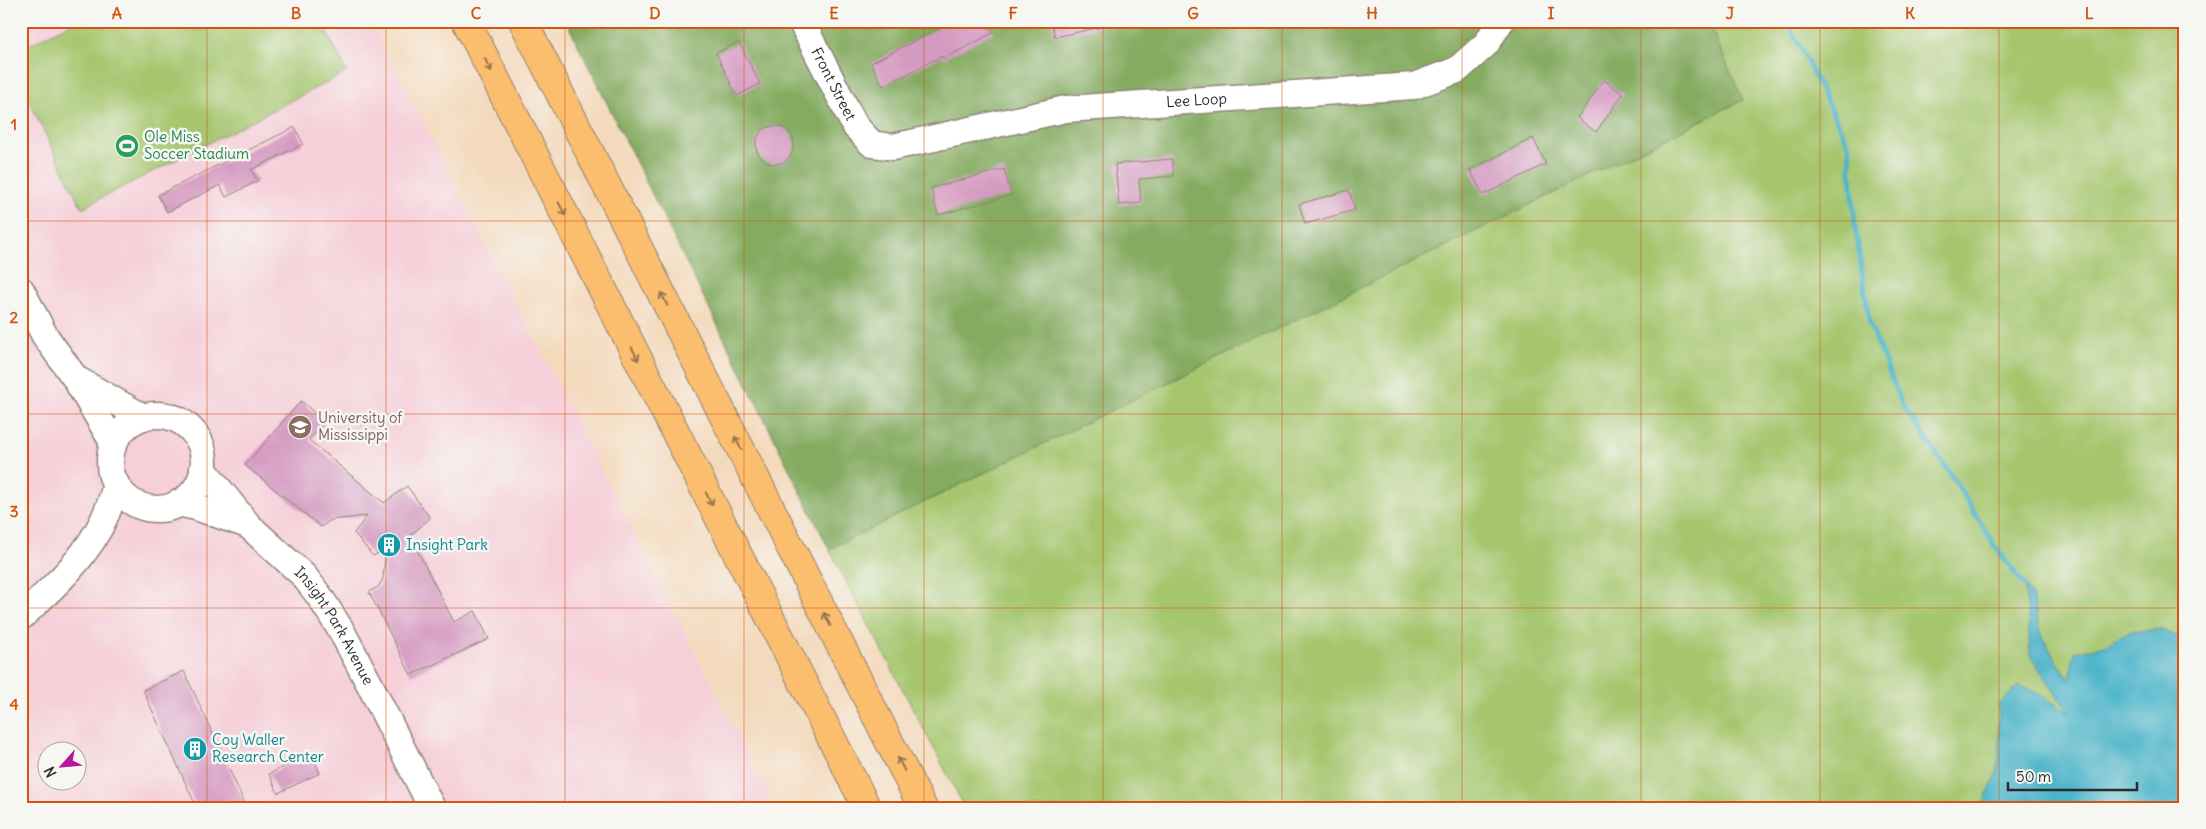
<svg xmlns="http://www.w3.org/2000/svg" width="2206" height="829" viewBox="0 0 2206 829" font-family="Delius,sans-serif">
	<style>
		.built { fill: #f6cfd9; fill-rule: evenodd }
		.green { fill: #a6c66e; stroke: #68784c }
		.forest { fill: #84ab61; stroke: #586b46 }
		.water { fill: #4bb4c9; stroke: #3b707a }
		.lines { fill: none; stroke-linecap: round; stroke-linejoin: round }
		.stream { stroke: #4bb4c9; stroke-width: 5 }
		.building { fill: #d59ac1 }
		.minor-casing { stroke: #908274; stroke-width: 29 }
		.highway-casing { stroke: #908274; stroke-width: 30 }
		.minor { stroke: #fff; stroke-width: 26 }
		.highway { stroke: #fbbe6e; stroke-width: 28 }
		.oneway { stroke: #93744c }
		.grid { fill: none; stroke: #d5540f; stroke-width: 1; stroke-opacity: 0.55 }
		.labels { text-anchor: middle; stroke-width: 5; stroke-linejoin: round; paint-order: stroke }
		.street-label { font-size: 15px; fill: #2b2b2b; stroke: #f6f6f2 }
		.leisure-label { font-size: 15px; fill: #27864d; stroke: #f6f6f2; text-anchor: start }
		.education-label { font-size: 15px; fill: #785e54; stroke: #f6f6f2; text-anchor: start }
		.culture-label { font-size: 15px; fill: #0d838f; stroke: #f6f6f2; text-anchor: start }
		.neatline { fill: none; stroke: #d5540f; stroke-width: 2 }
		.grid-label { font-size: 16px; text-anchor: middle; font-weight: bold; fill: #d5540f }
	</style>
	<rect width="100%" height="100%" fill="#f6f6f2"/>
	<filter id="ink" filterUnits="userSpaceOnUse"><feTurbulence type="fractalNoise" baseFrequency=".02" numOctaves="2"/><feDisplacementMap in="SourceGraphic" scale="10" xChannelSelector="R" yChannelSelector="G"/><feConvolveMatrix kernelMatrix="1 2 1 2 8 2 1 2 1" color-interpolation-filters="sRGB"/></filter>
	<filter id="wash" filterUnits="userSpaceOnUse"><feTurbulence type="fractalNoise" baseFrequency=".0096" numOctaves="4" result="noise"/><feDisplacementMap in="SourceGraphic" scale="20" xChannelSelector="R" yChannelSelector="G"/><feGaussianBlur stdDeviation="1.12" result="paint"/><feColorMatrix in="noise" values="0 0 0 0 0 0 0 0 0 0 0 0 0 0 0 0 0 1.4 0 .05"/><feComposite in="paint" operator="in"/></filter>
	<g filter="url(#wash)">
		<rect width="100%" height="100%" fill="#f4dabd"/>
		<path class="built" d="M 21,21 L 371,21 L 775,808 L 21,808 ZM 48,752 L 78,752 L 78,782 L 48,782 Z"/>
		<path class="green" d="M 75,21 L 321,21 L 347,72 L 82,208 L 21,85 L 21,49 Z
			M 1706,21 L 2185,21 L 2185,808 L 965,808 L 829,549 L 1743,100 Z"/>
		<path class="forest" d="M 566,21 L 1708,21 L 1743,100 L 829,549 Z"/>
		<path class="water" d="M 2024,585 L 2032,595 L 2042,637 L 2069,680 L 2075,652 L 2105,645 L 2130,632 L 2161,629 L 2185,641 L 2185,808 L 1981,808 L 1996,776 L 1999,755 L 1999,704 L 2019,686 L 2038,693 L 2069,713 L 2030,655 L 2028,613 Z"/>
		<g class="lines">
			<path class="stream" d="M 1787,21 L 1849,146 L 1855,225 L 1870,325 L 1903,406 L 1948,470 L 1996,548 L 2024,585"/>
		</g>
		<g id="blocks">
			<path class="building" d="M 953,21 L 987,21 L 993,33 L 943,59 L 942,56 L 883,86 L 871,63 Z
				M 1051,21 L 1100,21 L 1101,27 L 1055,37 Z
				M 739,42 L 760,84 L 737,96 L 716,53 Z
				M 1604,80 L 1623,94 L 1596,132 L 1577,118 Z
				M756 145a19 19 0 1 1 38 0a19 19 0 1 1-38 0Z
				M 295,127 L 303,144 L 251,170 L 258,181 L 226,197 L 220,185 L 167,212 L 158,195 Z
				M 1533,138 L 1546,164 L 1483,195 L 1470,170 Z
				M 1172,159 L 1174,176 L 1139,179 L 1141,203 L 1119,205 L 1115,164 Z
				M 1004,169 L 1011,195 L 938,215 L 931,188 Z
				M 1349,190 L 1355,210 L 1305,224 L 1299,204 Z
				M 301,401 L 325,422 L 309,440 L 384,503 L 407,486 L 430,518 L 410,536 L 454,622 L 475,611 L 489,639 L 411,675 L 369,592 L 378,587 L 383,579 L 386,549 L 373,556 L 354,533 L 367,516 L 331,520 L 321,527 L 245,465 Z
				M 184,671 L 247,808 L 197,808 L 143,690 Z
				M 311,753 L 320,773 L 278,793 L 269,774 Z"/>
		</g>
	</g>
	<g filter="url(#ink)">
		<use href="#blocks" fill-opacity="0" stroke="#908274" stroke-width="1"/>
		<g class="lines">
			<g class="minor-casing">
				<g id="minor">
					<path id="s1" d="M 801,21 L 855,126 L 872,144 L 893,147 L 1066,109 L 1414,86 L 1457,70 L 1486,44 L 1501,21"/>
					<path d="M 21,290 L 45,336 L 75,378 L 114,444"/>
					<path d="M 78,380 L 143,417"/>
					<circle cx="157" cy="462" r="47"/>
					<path id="s2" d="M 203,469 L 248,525 L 304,576 L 320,597 L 341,630 L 370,685 L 432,808"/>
					<path d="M 178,503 L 196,507 L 248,525"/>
					<path d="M 21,617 C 65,576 102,544 116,484"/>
				</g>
			</g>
			<g class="highway-casing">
				<path id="highway" d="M 466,21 L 867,808
					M 523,21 L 923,808"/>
			</g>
			<use href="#minor" class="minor"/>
			<use href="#highway" class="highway"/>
		</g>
		<defs><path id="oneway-shaft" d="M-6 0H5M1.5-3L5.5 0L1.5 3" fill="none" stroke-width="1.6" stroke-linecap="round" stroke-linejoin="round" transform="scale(1.25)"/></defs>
		<g class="oneway">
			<use href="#oneway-shaft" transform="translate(488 65) rotate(63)"/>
			<use href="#oneway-shaft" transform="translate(562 209) rotate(63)"/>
			<use href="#oneway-shaft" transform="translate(664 299) rotate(-117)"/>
			<use href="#oneway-shaft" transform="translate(635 354) rotate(63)"/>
			<use href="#oneway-shaft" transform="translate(738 443) rotate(-117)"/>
			<use href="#oneway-shaft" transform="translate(709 499) rotate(63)"/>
			<use href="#oneway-shaft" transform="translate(827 619) rotate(-117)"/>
			<use href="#oneway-shaft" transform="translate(901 764) rotate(-117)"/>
		</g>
	</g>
	<path class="grid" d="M 207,21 L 207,808M 386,21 L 386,808M 565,21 L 565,808M 744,21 L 744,808M 924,21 L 924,808M 1103,21 L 1103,808M 1282,21 L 1282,808M 1462,21 L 1462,808M 1641,21 L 1641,808M 1820,21 L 1820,808M 1999,21 L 1999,808M 21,221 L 2185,221M 21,414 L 2185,414M 21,608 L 2185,608"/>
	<defs>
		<g id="stadium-disc" transform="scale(1.25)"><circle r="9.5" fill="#2e9e5b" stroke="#f6f6f2"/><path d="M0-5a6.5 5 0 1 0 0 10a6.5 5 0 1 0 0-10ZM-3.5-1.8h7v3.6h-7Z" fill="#fff"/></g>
		<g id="university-disc" transform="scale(1.25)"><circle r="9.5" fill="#8d6e63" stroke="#f6f6f2"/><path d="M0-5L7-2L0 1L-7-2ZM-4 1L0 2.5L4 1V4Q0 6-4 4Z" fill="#fff"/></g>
		<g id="building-disc" transform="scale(1.25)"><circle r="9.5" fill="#0f9aa8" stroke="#f6f6f2"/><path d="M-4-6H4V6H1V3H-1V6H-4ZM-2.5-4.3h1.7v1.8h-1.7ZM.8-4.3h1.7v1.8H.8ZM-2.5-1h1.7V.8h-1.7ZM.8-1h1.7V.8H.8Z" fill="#fff"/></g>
	</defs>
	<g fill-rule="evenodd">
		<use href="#stadium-disc" x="127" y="146"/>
		<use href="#university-disc" x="300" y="427"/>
		<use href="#building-disc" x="389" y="545"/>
		<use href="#building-disc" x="195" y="749"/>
	</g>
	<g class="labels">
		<g class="street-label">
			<text dy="5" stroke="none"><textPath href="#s1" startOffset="71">Front Street</textPath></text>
			<text dy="5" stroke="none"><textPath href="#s1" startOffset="472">Lee Loop</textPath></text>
			<text dy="5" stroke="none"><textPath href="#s2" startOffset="206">Insight Park Avenue</textPath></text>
		</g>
		<g class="leisure-label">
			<text x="144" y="142">Ole Miss<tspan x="144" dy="17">Soccer Stadium</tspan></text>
		</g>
		<g class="education-label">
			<text x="318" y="423">University of<tspan x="318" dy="17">Mississippi</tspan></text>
		</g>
		<g class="culture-label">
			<text x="406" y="550">Insight Park</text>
			<text x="212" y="745">Coy Waller<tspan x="212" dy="17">Research Center</tspan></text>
		</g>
	</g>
	<rect width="2206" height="829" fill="none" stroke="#f6f6f2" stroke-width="55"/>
	<g transform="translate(62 766) rotate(243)"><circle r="24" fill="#f6f6f2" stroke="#a5a5a2"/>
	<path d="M0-4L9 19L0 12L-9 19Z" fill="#b5179e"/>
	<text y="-8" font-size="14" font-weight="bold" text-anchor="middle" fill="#2b2b2b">N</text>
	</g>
	<path d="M2008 782v8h129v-8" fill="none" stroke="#2b2b2b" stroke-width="2.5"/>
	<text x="2016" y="782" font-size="15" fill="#2b2b2b" stroke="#f6f6f2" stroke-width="4" paint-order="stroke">50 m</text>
	<rect x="28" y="28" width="2150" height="774" class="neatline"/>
	<g class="grid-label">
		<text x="117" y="19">A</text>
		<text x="296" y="19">B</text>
		<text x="476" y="19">C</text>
		<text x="655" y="19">D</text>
		<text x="834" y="19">E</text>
		<text x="1013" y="19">F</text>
		<text x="1193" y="19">G</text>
		<text x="1372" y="19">H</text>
		<text x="1551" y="19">I</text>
		<text x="1730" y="19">J</text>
		<text x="1910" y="19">K</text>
		<text x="2089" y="19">L</text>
		<text x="14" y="130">1</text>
		<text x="14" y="323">2</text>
		<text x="14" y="517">3</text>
		<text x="14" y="710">4</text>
	</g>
</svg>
